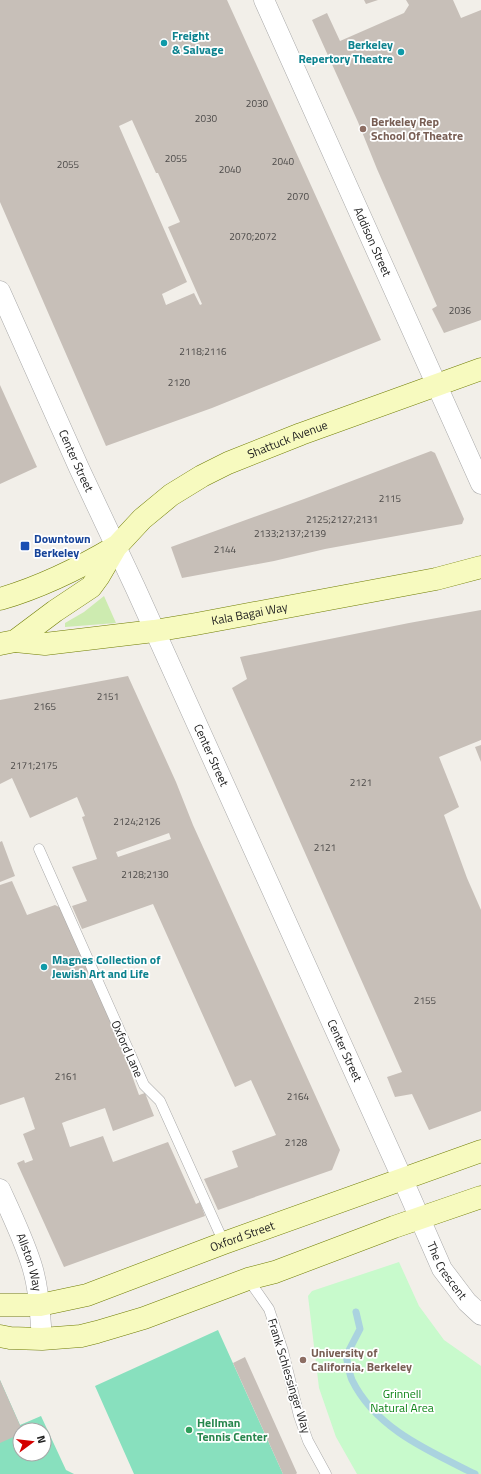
<svg xmlns="http://www.w3.org/2000/svg" width="481" height="1474" viewBox="0 0 481 1474" font-family="'Titillium Web',sans-serif">
	<style>
		.grass { fill: #cdebb0 }
		.park { fill: #c8facc }
		.pitch { fill: #88e0be; fill-rule: evenodd }
		.lines { fill: none; stroke-linecap: round; stroke-linejoin: round }
		.stream { stroke: #aad3df; stroke-width: 7 }
		.building { fill: #c7bfb8; fill-rule: evenodd }
		.lane-casing { stroke: #a9a9a9; stroke-width: 11 }
		.street-casing { stroke: #a9a9a9; stroke-width: 21 }
		.secondary-casing { stroke: #707d05; stroke-width: 23 }
		.lane { stroke: #fff; stroke-width: 10 }
		.street { stroke: #fff; stroke-width: 20 }
		.secondary { stroke: #f7fabf; stroke-width: 22 }
		.culture-dot { fill: #0f9aa8; stroke: #fff; stroke-width: 1.5 }
		.education-dot { fill: #8d6e63; stroke: #fff; stroke-width: 1.5 }
		.transit-dot { fill: #1a4fb4; stroke: #fff; stroke-width: 1.5 }
		.leisure-dot { fill: #2e9e5b; stroke: #fff; stroke-width: 1.5 }
		.labels { text-anchor: middle; stroke-width: 3.5; stroke-linejoin: round; paint-order: stroke }
		.number-label { font-size: 10px; fill: #4b4948 }
		.culture-label { font-size: 12px; font-weight: bold; fill: #0d838f; stroke: #fff; text-anchor: start }
		.education-label { font-size: 12px; font-weight: bold; fill: #785e54; stroke: #fff; text-anchor: start }
		.street-label { font-size: 12px; fill: #222; stroke: #fff }
		.transit-label { font-size: 12px; font-weight: bold; fill: #164399; stroke: #fff; text-anchor: start }
		.park-label { font-size: 12px; fill: #0c8416; stroke: #fff }
		.leisure-label { font-size: 12px; font-weight: bold; fill: #27864d; stroke: #fff; text-anchor: start }
	</style>
	<rect width="100%" height="100%" fill="#f2efe9"/>
	<path class="grass" d="M 104,596 L 116,623 L 65,627 L 65,623 L 84,612 Z"/>
	<path class="park" d="M 399,1262 L 419,1306 L 444,1340 L 481,1366 L 481,1474 L 357,1474 L 336,1437 L 319,1388 L 308,1296 L 312,1291 Z"/>
	<path class="pitch" d="M 218,1330 L 283,1474 L 134,1474 L 95,1386 Z
		M 0,1380 L 20,1425 L 41,1416 L 66,1470 L 74,1474 L 0,1474 ZM 20,1430 L 44,1430 L 44,1454 L 20,1454 Z"/>
	<g class="lines">
		<path class="stream" d="M 356,1312 L 360,1329 L 346,1356 C 348,1363 349,1373 352,1380 C 376,1429 429,1451 475,1474"/>
	</g>
	<path class="building" d="M 0,0 L 227,0 L 381,340 L 212,408 L 106,446 L 0,202 ZM 132,120 L 156,173 L 158,173 L 180,222 L 168,227 L 202,304 L 200,305 L 194,293 L 166,305 L 162,294 L 187,282 L 119,126 Z
		M 364,0 L 378,0 L 366,4 Z
		M 406,0 L 453,0 L 461,18 L 481,10 L 481,320 L 444,333 L 432,309 L 437,306 L 377,169 L 358,122 L 312,20 L 327,13 L 340,41 L 404,13 L 409,5 Z
		M 0,385 L 37,467 L 0,484 Z
		M 431,451 L 435,453 L 464,519 L 462,524 L 325,549 L 274,561 L 182,578 L 171,547 L 304,499 Z
		M 481,610 L 481,740 L 439,757 L 459,807 L 444,815 L 467,878 L 481,910 L 481,1111 L 429,1130 L 412,1094 L 395,1097 L 387,1077 L 402,1072 L 232,688 L 247,679 L 240,657 L 409,623 Z
		M 128,676 L 176,782 L 193,825 L 340,1150 L 332,1170 L 218,1210 L 204,1179 L 238,1167 L 232,1151 L 276,1135 L 251,1080 L 235,1087 L 153,904 L 82,929 L 72,906 L 87,901 L 72,867 L 97,859 L 82,817 L 85,816 L 77,797 L 30,818 L 12,778 L 0,784 L 0,700 ZM 169,833 L 171,839 L 118,857 L 116,852 Z
		M 481,745 L 481,762 L 475,747 Z
		M 2,841 L 15,876 L 0,882 L 0,842 Z
		M 12,881 L 27,915 L 55,905 L 63,909 L 112,1020 L 139,1095 L 145,1093 L 154,1116 L 113,1131 L 105,1108 L 67,1121 L 62,1123 L 70,1147 L 103,1136 L 113,1162 L 168,1142 L 196,1204 L 200,1202 L 205,1216 L 64,1267 L 17,1163 L 24,1160 L 25,1163 L 33,1160 L 23,1134 L 35,1129 L 24,1097 L 0,1105 L 0,885 Z
		M 245,1357 L 297,1473 L 296,1474 L 283,1474 L 233,1363 Z
		M 0,1380 L 22,1430 L 20,1430 L 20,1434 L 0,1443 Z"/>
	<g class="lines">
		<g class="lane-casing">
			<path id="lane" d="M 39,849 L 144,1085 L 160,1101 L 224,1243
				M 248,1279 L 269,1309 L 283,1351 L 299,1416 L 308,1441 L 326,1474"/>
		</g>
		<g class="street-casing">
			<g id="street">
				<path id="s1" d="M 264,0 L 481,484"/>
				<path id="s2" d="M 0,291 L 79,468 L 135,587 L 403,1180 L 442,1269 L 467,1302 L 481,1315"/>
				<path id="s3" d="M 0,1189 C 11,1213 23,1238 31,1263 C 39,1287 40,1314 42,1339"/>
			</g>
		</g>
		<g class="secondary-casing">
			<g id="secondary">
				<path d="M 0,599 C 41,587 78,569 115,547"/>
				<path id="s4" d="M 15,641 L 45,644 L 154,631 L 196,624 L 436,579 L 481,567"/>
				<path id="s5" d="M 0,644 L 15,641 L 55,611 L 91,587 L 99,576 L 116,547 L 142,519 L 171,495 L 202,476 L 228,463 L 301,434 L 481,369"/>
				<path id="s6" d="M 0,1305 L 40,1305 L 87,1295 L 224,1243 L 481,1151"/>
				<path d="M 0,1336 L 10,1338 L 42,1339 L 81,1336 L 97,1332 L 144,1318 L 248,1279 L 275,1272 L 394,1227 L 481,1197"/>
			</g>
		</g>
		<use href="#lane" class="lane"/>
		<use href="#street" class="street"/>
		<use href="#secondary" class="secondary"/>
	</g>
	<g class="culture-dot">
		<circle cx="164" cy="43" r="4"/>
		<circle cx="401" cy="52" r="4"/>
		<circle cx="44" cy="967" r="4"/>
	</g>
	<g class="education-dot">
		<circle cx="363" cy="129" r="4"/>
		<circle cx="303" cy="1360" r="4"/>
	</g>
	<rect class="transit-dot" x="20" y="541" width="10" height="10" rx="2"/>
	<circle class="leisure-dot" cx="189" cy="1430" r="4"/>
	<g class="labels">
		<g class="number-label">
			<text x="257" y="107">2030</text>
			<text x="206" y="122">2030</text>
			<text x="176" y="162">2055</text>
			<text x="283" y="165">2040</text>
			<text x="68" y="168">2055</text>
			<text x="230" y="173">2040</text>
			<text x="298" y="200">2070</text>
			<text x="253" y="240">2070;2072</text>
			<text x="460" y="314">2036</text>
			<text x="203" y="355">2118;2116</text>
			<text x="179" y="386">2120</text>
			<text x="390" y="502">2115</text>
			<text x="342" y="523">2125;2127;2131</text>
			<text x="290" y="537">2133;2137;2139</text>
			<text x="225" y="553">2144</text>
			<text x="108" y="700">2151</text>
			<text x="45" y="710">2165</text>
			<text x="34" y="769">2171;2175</text>
			<text x="361" y="786">2121</text>
			<text x="137" y="825">2124;2126</text>
			<text x="325" y="851">2121</text>
			<text x="145" y="878">2128;2130</text>
			<text x="425" y="1004">2155</text>
			<text x="66" y="1080">2161</text>
			<text x="298" y="1100">2164</text>
			<text x="296" y="1146">2128</text>
		</g>
		<g class="culture-label">
			<text x="172" y="40">Freight<tspan x="172" dy="14">&amp; Salvage</tspan></text>
			<text x="393" y="49" text-anchor="end">Berkeley<tspan x="393" dy="14">Repertory Theatre</tspan></text>
			<text x="52" y="964">Magnes Collection of<tspan x="52" dy="14">Jewish Art and Life</tspan></text>
		</g>
		<g class="education-label">
			<text x="371" y="126">Berkeley Rep<tspan x="371" dy="14">School Of Theatre</tspan></text>
			<text x="311" y="1357">University of<tspan x="311" dy="14">California, Berkeley</tspan></text>
		</g>
		<g class="street-label">
			<text dy="4" stroke="none"><textPath href="#s1" startOffset="265">Addison Street</textPath></text>
			<text dy="4" stroke="none"><textPath href="#s5" startOffset="361">Shattuck Avenue</textPath></text>
			<text dy="4" stroke="none"><textPath href="#s2" startOffset="186">Center Street</textPath></text>
			<text dy="4" stroke="none"><textPath href="#s4" startOffset="237">Kala Bagai Way</textPath></text>
			<text dy="4" stroke="none"><textPath href="#s2" startOffset="510">Center Street</textPath></text>
			<text transform="translate(127 1049) rotate(66)" y="4">Oxford Lane</text>
			<text dy="4" stroke="none"><textPath href="#s2" startOffset="834">Center Street</textPath></text>
			<text dy="4" stroke="none"><textPath href="#s6" startOffset="254">Oxford Street</textPath></text>
			<text dy="4" stroke="none"><textPath href="#s3" startOffset="79">Allston Way</textPath></text>
			<text dy="4" stroke="none"><textPath href="#s2" startOffset="1077">The Crescent</textPath></text>
			<text transform="translate(289 1376) rotate(73)" y="4">Frank Schlessinger Way</text>
		</g>
		<g class="transit-label">
			<text x="34" y="543">Downtown<tspan x="34" dy="14">Berkeley</tspan></text>
		</g>
		<g class="park-label">
			<text x="402" y="1398">Grinnell<tspan x="402" dy="14">Natural Area</tspan></text>
		</g>
		<g class="leisure-label">
			<text x="197" y="1427">Hellman<tspan x="197" dy="14">Tennis Center</tspan></text>
		</g>
	</g>
	<g transform="translate(32 1442) rotate(75)"><circle r="19" fill="#ffffff" stroke="#a7a7a7"/>
	<path d="M0-3L7 15L0 10L-7 15Z" fill="#d40000"/>
	<text y="-6" font-size="11" font-weight="bold" text-anchor="middle" fill="#222222">N</text>
	</g>
</svg>
